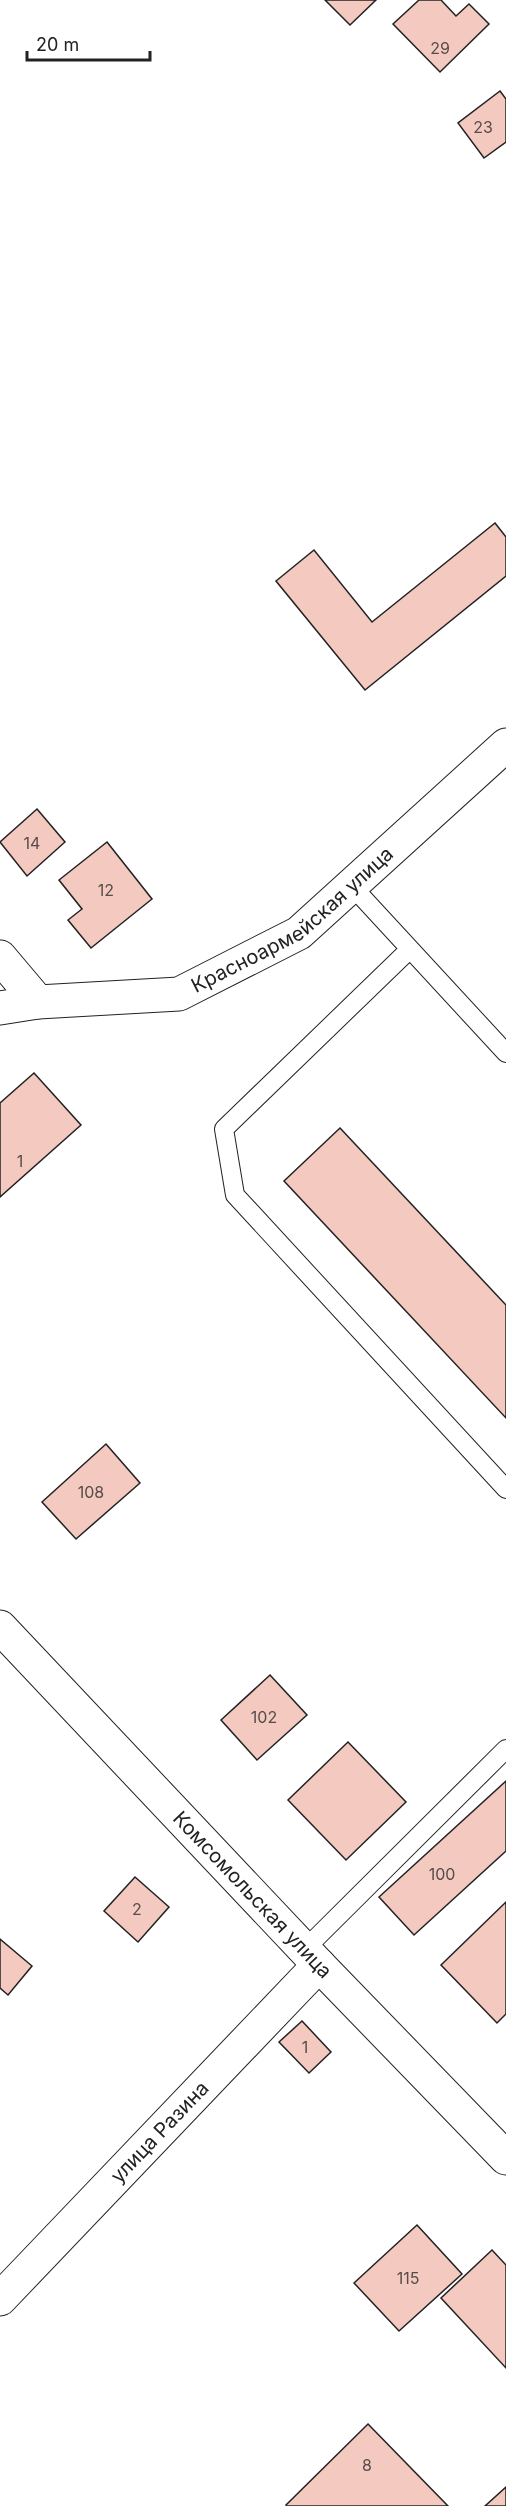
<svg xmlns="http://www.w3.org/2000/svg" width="506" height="2506" viewBox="0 0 506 2506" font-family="Inter,sans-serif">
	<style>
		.building { fill: #f3c9c0; stroke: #222; stroke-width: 1.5 }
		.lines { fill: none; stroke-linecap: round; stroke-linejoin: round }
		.service-casing { stroke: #222; stroke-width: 20 }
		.minor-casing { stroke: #222; stroke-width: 35 }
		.tertiary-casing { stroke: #222; stroke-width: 35 }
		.service { stroke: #fff; stroke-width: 18 }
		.minor { stroke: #fff; stroke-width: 33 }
		.tertiary { stroke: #fff; stroke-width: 33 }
		.labels { text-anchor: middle; stroke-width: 4.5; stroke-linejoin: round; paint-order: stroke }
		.number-label { font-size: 16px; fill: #564c4a }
		.street-label { font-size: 20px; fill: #222; stroke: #fff }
	</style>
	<rect width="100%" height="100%" fill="#fff"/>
	<path class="building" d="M 325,0 L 376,0 L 350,25 Z
		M 419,0 L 441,0 L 456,16 L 469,4 L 489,24 L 440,72 L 393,24 Z
		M 500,91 L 506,99 L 506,142 L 484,158 L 458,123 Z
		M 495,523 L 506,537 L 506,576 L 365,690 L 276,581 L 314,550 L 372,622 Z
		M 37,809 L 65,842 L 27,876 L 0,842 Z
		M 107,842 L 152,899 L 91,948 L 68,920 L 82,909 L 59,880 Z
		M 34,1073 L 81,1125 L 0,1197 L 0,1103 Z
		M 340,1128 L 506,1305 L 506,1418 L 284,1181 Z
		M 106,1444 L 140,1483 L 76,1539 L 42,1502 Z
		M 270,1675 L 307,1715 L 257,1760 L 221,1720 Z
		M 348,1742 L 406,1802 L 346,1860 L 288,1800 Z
		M 506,1781 L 506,1851 L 414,1935 L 379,1897 Z
		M 135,1877 L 169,1907 L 138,1942 L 104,1911 Z
		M 506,1902 L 506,2014 L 497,2023 L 441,1965 Z
		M 0,1939 L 32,1966 L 8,1995 L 0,1988 Z
		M 302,2021 L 331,2052 L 309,2073 L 279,2042 Z
		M 417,2225 L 462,2274 L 399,2331 L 354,2283 Z
		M 492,2250 L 506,2265 L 506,2368 L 441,2298 Z
		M 368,2424 L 448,2506 L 287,2506 L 286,2505 Z
		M 506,2487 L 506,2506 L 485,2506 Z"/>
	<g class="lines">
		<g class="service-casing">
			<path id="service" d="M 351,885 L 506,1053
				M 410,949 L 224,1129 L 235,1195 L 506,1489
				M 304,1950 L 506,1749"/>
		</g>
		<g class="minor-casing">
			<g id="minor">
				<path d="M 0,957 L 38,1002"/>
				<path id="s1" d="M 0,1008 L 38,1002 L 179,994 L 299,933 L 506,745"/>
				<path id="s2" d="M 0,2299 L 319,1965"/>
			</g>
		</g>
		<g class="tertiary-casing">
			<g id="tertiary">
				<path id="s3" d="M 0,1627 L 319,1965 L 506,2158"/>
			</g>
		</g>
		<use href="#service" class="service"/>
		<use href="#minor" class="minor"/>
		<use href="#tertiary" class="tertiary"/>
	</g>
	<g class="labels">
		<g class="number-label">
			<text x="440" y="54">29</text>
			<text x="483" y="133">23</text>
			<text x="32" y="849">14</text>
			<text x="106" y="896">12</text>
			<text x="20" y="1167">1</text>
			<text x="91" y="1498">108</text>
			<text x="264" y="1723">102</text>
			<text x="442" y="1880">100</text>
			<text x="137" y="1915">2</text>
			<text x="305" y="2053">1</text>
			<text x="408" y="2284">115</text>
			<text x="367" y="2471">8</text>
		</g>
		<g class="street-label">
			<text dy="7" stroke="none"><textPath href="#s1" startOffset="316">Красноармейская улица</textPath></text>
			<text dy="7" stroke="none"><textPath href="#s3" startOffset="368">Комсомольская улица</textPath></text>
			<text dy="7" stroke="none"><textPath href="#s2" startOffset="231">улица Разина</textPath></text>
		</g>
	</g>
	<path d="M27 51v9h123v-9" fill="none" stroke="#222222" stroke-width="3"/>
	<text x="36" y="51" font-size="18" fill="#222222" stroke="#ffffff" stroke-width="4.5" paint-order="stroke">20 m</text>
</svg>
